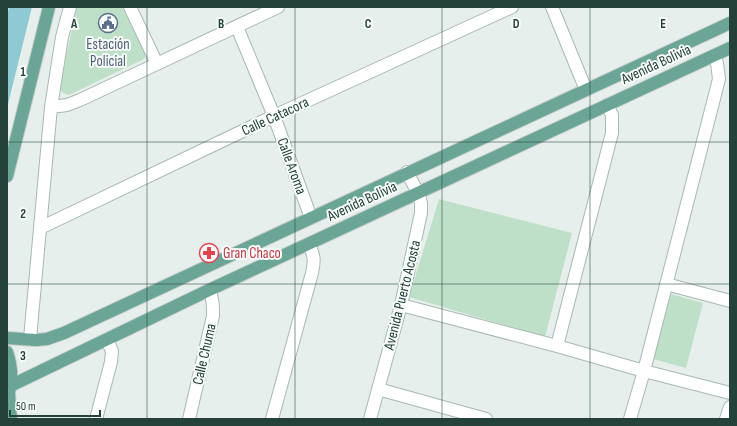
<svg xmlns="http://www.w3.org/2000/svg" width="737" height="426" viewBox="0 0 737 426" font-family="'Sofia Sans Condensed',sans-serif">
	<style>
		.green { fill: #bfe0c8 }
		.water { fill: #8ec9d4 }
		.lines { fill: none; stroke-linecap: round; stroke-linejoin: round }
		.street-casing { stroke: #a8b8b2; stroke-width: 14 }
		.primary-casing { stroke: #c2cac8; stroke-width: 14 }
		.street { stroke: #fff; stroke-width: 12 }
		.primary { stroke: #6aa596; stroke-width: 12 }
		.grid { fill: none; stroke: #24423a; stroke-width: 1; stroke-opacity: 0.55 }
		.labels { text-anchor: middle; stroke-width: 4; stroke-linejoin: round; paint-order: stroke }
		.service-label { font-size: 15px; fill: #4e5e75; stroke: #f7fbf9 }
		.street-label { font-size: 15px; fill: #24423a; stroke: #f7fbf9 }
		.health-label { font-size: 15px; fill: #be3a42; stroke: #f7fbf9; text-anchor: start }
		.grid-label { font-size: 13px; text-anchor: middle; font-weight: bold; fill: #24423a; stroke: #f7fbf9; stroke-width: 4; stroke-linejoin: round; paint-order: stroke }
	</style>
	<rect width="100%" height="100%" fill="#e6efeb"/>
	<path class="green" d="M 77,7 L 122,7 L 146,56 L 144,59 L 69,95 L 63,93 L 59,88 Z
		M 439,199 L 572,233 L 545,337 L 409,297 Z
		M 671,294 L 703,303 L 686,368 L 653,359 Z"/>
	<path class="water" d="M 9,7 L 32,7 L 7,108 L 7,16 Z"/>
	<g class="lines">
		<g class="street-casing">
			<path id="street" d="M 130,7 L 157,64
				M 552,7 L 586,90
				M 237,27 L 274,116 L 311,218
				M 51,107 L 67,105 L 80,100 L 278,7
				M 40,228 L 274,116 L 512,7
				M 666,284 L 730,301
				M 401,305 L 557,346 L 644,371 L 730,393
				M 30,339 L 51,107 L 62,37 L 70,7
				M 557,346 L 612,133 L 612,115 L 607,105
				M 378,389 L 486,419
				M 96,419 L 111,362 L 112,351 L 107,340
				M 189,419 L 213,316 C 213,306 213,298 209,290
				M 272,419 L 312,273 C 315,259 314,256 309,244
				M 370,419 L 401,305 L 421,213 L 421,203 L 418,193 L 407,172
				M 630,419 L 644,371 L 719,79 L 717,63 L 713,56
				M 726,419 L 730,407"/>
		</g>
		<g class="primary-casing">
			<path id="primary" d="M 7,176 L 49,7
				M 7,338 L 36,340 L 47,339 L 64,333 L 730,23
				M 7,352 C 12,367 13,383 7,398
				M 10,386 L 209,290 L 730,48
				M 9,394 L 11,419"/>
		</g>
		<use href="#street" class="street"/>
		<use href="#primary" class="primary"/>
	</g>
	<path class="grid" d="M 147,7 L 147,419M 295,7 L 295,419M 442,7 L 442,419M 590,7 L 590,419M 7,142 L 730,142M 7,284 L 730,284"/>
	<defs>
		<g id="civic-ring" transform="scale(1)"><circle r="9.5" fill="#f7fbf9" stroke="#5c6f8a" stroke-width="1.5"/><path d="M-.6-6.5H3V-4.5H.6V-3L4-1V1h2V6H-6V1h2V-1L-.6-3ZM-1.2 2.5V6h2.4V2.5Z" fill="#5c6f8a"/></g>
		<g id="pharmacy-ring" transform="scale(1)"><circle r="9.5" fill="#f7fbf9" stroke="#e0444e" stroke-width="1.5"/><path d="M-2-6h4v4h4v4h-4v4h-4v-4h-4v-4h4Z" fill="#e0444e"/></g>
	</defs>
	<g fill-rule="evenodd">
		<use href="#civic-ring" x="108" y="23"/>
		<use href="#pharmacy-ring" x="209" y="253"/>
	</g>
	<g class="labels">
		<g class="service-label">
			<text x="108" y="49">Estación<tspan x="108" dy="17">Policial</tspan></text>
		</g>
		<g class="street-label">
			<text transform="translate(656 64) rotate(-25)" y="5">Avenida Bolivia</text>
			<text transform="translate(275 116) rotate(-25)" y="5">Calle Catacora</text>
			<text transform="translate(292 166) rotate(70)" y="5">Calle Aroma</text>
			<text transform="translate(362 201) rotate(-25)" y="5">Avenida Bolivia</text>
			<text transform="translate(402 295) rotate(-76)" y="5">Avenida Puerto Acosta</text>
			<text transform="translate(204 354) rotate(-77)" y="5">Calle Chuma</text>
		</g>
		<g class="health-label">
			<text x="223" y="258">Gran Chaco</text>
		</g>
	</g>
	<g class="grid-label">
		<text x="74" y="28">A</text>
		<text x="221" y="28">B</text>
		<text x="368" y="28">C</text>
		<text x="516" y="28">D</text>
		<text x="663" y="28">E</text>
		<text x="23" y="76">1</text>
		<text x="23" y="218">2</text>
		<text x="23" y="360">3</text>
	</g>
	<rect width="737" height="426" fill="none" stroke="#24423a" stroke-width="16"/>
	<path d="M10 410v6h90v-6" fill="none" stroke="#24423a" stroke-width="2"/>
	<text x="16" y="410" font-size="12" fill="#24423a" stroke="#f7fbf9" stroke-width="3" paint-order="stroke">50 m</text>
</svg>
